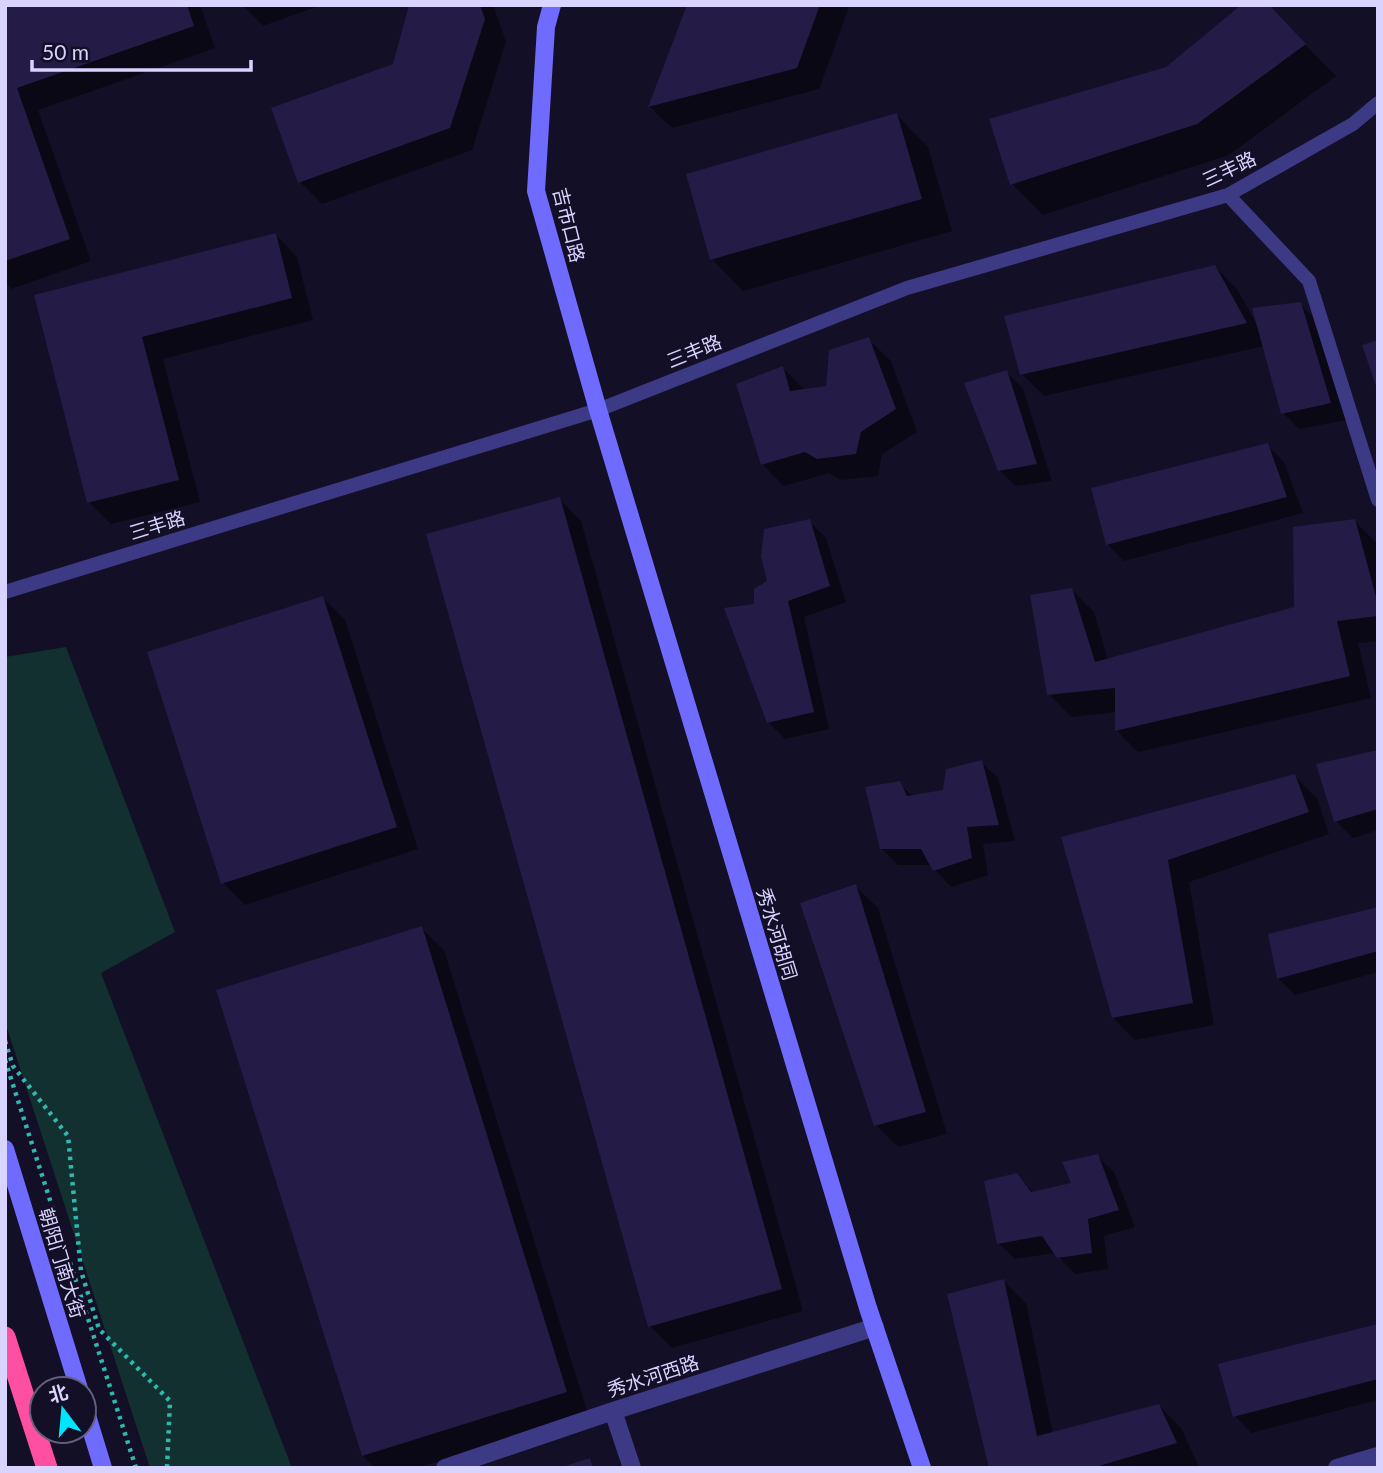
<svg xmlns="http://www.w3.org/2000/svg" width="1383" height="1473" viewBox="0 0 1383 1473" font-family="Lato,'Noto Sans SC',sans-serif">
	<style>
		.green { fill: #12302f }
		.shadow { fill: #0007 }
		.building { fill: #241b47 }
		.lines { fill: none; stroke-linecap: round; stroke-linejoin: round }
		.path { stroke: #2fb8b0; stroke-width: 4.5; stroke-dasharray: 3.5 5; stroke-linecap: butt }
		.lane { stroke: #3d3a85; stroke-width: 14 }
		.street { stroke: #3d3a85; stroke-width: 18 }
		.secondary { stroke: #6f6bff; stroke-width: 18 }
		.highway { stroke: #ff4fa3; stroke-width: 21 }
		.labels { text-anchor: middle; stroke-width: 5; stroke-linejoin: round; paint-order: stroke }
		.street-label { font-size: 19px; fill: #d9d4ff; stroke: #130f26 }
	</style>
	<rect width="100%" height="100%" fill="#130f26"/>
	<path class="green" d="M 66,647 L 175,932 L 101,973 L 292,1468 L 150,1468 L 5,1022 L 5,657 Z"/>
	<path class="shadow" d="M 5,5 L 200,5 L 215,48 L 38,110 L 91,261 L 11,289 L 5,282 Z
		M 242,5 L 321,5 L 263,26 Z
		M 411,5 L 493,5 L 506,42 L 472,150 L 322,204 L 300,182 L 395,66 Z
		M 689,5 L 850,5 L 819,89 L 672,128 L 650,107 Z
		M 1288,27 L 1336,76 L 1229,155 L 1043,215 L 1012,184 L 1167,68 Z
		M 897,115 L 928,147 L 952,231 L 743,291 L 712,259 Z
		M 275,234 L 297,257 L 313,320 L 163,359 L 200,502 L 111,524 L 89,502 L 36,296 Z
		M 1215,267 L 1237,289 L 1258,327 L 1300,304 L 1317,321 L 1347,420 L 1299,429 L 1283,413 L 1264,346 L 1044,396 L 1022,374 Z
		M 868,339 L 891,361 L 917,432 L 882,454 L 878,476 L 841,480 L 829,473 L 784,486 L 762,464 L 783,368 L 805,390 L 827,388 Z
		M 1007,372 L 1023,389 L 1052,481 L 1016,486 L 999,470 Z
		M 1267,445 L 1284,462 L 1303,513 L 1124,561 L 1107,544 Z
		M 559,499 L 581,521 L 803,1311 L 672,1348 L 650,1326 Z
		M 809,521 L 826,538 L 846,602 L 804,617 L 829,729 L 785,739 L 768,722 L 756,605 Z
		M 1354,521 L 1377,543 L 1378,548 L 1378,641 L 1358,643 L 1371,698 L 1138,752 L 1116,730 L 1116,712 L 1071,717 L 1049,694 L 1072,590 L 1094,612 L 1108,660 L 1296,608 Z
		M 323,598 L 345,620 L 418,849 L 245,905 L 223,883 Z
		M 1378,752 L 1378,830 L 1353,838 L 1336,821 Z
		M 981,762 L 998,778 L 1015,841 L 983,844 L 988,875 L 951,887 L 931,865 L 898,865 L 881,848 L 899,783 L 913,797 L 945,791 Z
		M 1294,776 L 1317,798 L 1329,834 L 1189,882 L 1214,1025 L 1135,1040 L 1113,1018 L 1063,838 Z
		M 855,886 L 878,908 L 947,1134 L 898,1147 L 876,1125 Z
		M 1378,909 L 1378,972 L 1295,995 L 1278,978 Z
		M 421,928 L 444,950 L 588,1414 L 417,1468 L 375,1468 L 363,1456 Z
		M 1097,1156 L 1114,1172 L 1135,1227 L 1104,1236 L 1108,1269 L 1075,1274 L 1055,1253 L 1015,1259 L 998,1243 L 1016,1174 L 1034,1193 L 1073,1184 Z
		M 1004,1281 L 1026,1303 L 1053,1434 L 1159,1406 L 1181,1428 L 1198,1465 L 1188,1468 L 990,1468 Z
		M 1378,1326 L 1378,1400 L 1251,1433 L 1235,1416 Z"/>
	<path class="building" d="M 5,5 L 187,5 L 194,26 L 17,88 L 70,239 L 5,261 Z
		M 409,5 L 480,5 L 485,19 L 450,128 L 298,183 L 271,108 L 393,64 Z
		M 687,5 L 820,5 L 797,68 L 648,107 Z
		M 1241,5 L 1269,5 L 1306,44 L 1197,124 L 1010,185 L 989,119 L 1166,67 Z
		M 897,113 L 922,199 L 710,260 L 686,174 Z
		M 276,233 L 292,298 L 142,337 L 179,480 L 87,503 L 34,295 Z
		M 1215,265 L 1247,323 L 1020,375 L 1004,316 Z
		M 1301,302 L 1331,403 L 1281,414 L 1252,308 Z
		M 869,337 L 896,409 L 861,432 L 856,454 L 817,459 L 805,452 L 761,465 L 736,384 L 783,366 L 790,391 L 826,386 L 829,350 Z
		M 1378,340 L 1378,389 L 1377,389 L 1362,345 Z
		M 1007,370 L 1037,464 L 998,471 L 964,383 Z
		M 1268,443 L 1287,497 L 1106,545 L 1091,488 Z
		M 560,497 L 782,1289 L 648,1327 L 426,534 Z
		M 810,519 L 830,586 L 788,601 L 814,712 L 767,723 L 724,608 L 754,604 L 754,589 L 767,581 L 761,556 L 764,529 Z
		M 1355,519 L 1378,604 L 1378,616 L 1337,621 L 1350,676 L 1115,731 L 1115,688 L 1047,695 L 1030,595 L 1072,588 L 1095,662 L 1294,607 L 1293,527 Z
		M 323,596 L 397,827 L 221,884 L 147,652 Z
		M 1378,750 L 1378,809 L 1334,822 L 1316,764 Z
		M 982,760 L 999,825 L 967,827 L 972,858 L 933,871 L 921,849 L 880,849 L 865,787 L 900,781 L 907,796 L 943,790 L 946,769 Z
		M 1295,774 L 1309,812 L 1168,860 L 1193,1003 L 1112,1018 L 1061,837 Z
		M 856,884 L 926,1112 L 874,1126 L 800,903 Z
		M 1378,907 L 1378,951 L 1277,979 L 1268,934 Z
		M 422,926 L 567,1392 L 362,1456 L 216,990 Z
		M 1098,1154 L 1119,1210 L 1088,1219 L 1092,1253 L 1057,1258 L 1042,1236 L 997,1244 L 984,1181 L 1017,1173 L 1031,1192 L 1071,1183 L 1062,1162 Z
		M 1004,1279 L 1037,1436 L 1159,1404 L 1177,1443 L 1092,1468 L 989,1468 L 947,1294 Z
		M 1378,1324 L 1378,1379 L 1233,1417 L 1218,1364 Z
		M 590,1458 L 593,1468 L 562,1468 L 562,1467 Z"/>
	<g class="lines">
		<path class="path" d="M 5,1041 L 13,1066 L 68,1136 L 81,1271 L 99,1329 L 170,1401 L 167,1468
			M 5,1060 L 136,1468"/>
		<path class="lane" d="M 1228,195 L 1309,281 L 1378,500
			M 5,592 L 598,410 L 907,288 L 1228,195 L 1353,124 L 1378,103"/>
		<path class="street" d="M 613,1411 L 632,1468
			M 445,1468 L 613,1411 L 875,1327
			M 1337,1468 L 1378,1456"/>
		<path class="secondary" d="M 552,5 L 546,27 L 536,191 L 598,410 L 868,1308 L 922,1468
			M 5,1149 L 79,1389
			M 84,1406 L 103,1468"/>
		<path class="highway" d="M 5,1337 L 47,1468"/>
	</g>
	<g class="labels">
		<g class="street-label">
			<text transform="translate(1229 169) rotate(-25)" y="7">三丰路</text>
			<text transform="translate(569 225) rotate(76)" y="7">吉市口路</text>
			<text transform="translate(694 351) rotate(-22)" y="7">三丰路</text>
			<text transform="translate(157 525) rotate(-17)" y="7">三丰路</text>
			<text transform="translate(777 934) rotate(73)" y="7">秀水河胡同</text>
			<text transform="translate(62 1263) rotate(73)" y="7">朝阳门南大街</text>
			<text transform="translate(653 1376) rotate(-18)" y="7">秀水河西路</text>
		</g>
	</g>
	<rect width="1383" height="1473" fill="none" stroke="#d9d4ff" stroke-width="14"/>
	<g transform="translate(63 1410) rotate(344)"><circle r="33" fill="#130f26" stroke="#625e7d" stroke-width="2"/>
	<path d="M0-5L12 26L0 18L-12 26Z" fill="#00e5ff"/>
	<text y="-10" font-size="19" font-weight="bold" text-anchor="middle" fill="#d9d4ff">北</text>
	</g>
	<path d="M32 60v10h219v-10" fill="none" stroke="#d9d4ff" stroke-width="3.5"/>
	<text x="42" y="60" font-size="21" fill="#d9d4ff" stroke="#130f26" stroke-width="5" paint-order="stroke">50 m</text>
</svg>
